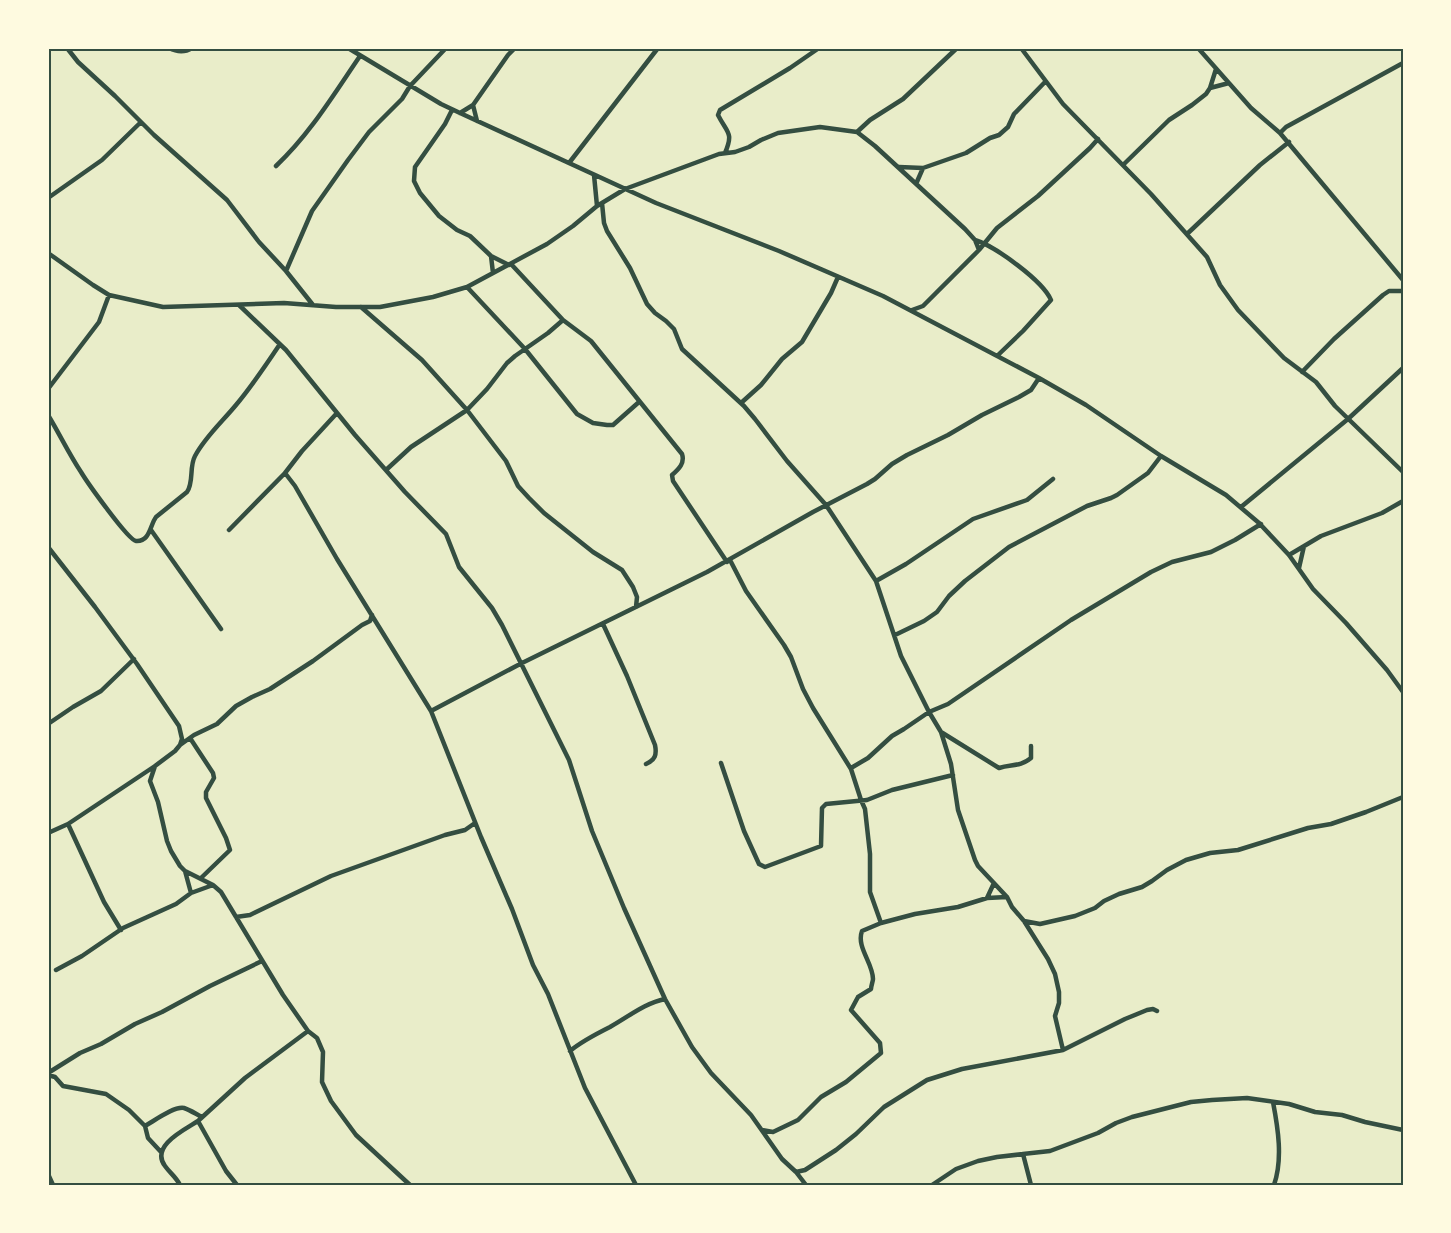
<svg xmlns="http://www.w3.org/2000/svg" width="1451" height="1233" viewBox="0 0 1451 1233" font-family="'Varela Round',sans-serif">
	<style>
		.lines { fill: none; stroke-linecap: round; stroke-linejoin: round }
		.minor { stroke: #344e41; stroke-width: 4.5 }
		.neatline { fill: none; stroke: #344e41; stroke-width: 2 }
	</style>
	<rect width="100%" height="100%" fill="#e9edc9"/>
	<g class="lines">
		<path class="minor" d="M 67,48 L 78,62 L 115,96 L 154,135 L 227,200 L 259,242 L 286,271 L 313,305
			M 169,48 C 177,52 184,53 192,48
			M 348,48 L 441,104 L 460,113 L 656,203 L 779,251 L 883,296 L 1039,378 L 1086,405 L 1161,456 L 1226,495 L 1259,523 L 1289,555 L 1313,589 L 1346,623 L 1387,670 L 1403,692
			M 1021,48 L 1063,104 L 1151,194 L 1207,257 L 1220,285 L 1238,310 L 1284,358 L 1316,382 L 1335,406 L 1403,472
			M 1198,48 L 1251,108 L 1280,133 L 1286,127 L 1403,63
			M 1210,88 L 1229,83
			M 473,105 L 477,121
			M 452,110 L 445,124 L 415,167 L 414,181 L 420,193 L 439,216 L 457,230 L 470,236 L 491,256 L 509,265
			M 460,113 L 473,105 L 508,55 L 515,48
			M 857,132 L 870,120 L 903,99 L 957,48
			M 1280,133 L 1403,280
			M 725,153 C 734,132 727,133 718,115 L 720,110 L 790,68 L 819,48
			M 569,163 L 658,48
			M 1123,165 L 1169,120 L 1192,105 L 1206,94 L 1210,88 L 1216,69
			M 276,166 C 310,134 334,94 360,56
			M 899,167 L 923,168 L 966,153 L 990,138 L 999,135 L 1008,127 L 1014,114 L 1045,82
			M 594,175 L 597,206
			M 916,184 L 923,168
			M 48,198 L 102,160 L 141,122
			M 602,203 L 604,223 L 607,231 L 630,268 L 647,304 L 655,313 L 666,321 L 674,329 L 682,349 L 744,406 L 755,419 L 787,461 L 826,505 L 876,581 L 901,656 L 929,712 L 941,732 L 951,764 L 958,810 L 975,860 L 978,866 L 1007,897 L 1012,907 L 1024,921 L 1048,959 L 1055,974 L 1059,992 L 1059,1003 L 1055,1016 L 1063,1050
			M 1187,234 L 1260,165 L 1289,142
			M 975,240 C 995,246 1043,281 1051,300 L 1023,331 L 997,356
			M 48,253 L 93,285 L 109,295 L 163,307 L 284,303 L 336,307 L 380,307 L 433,297 L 467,287 L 547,244 L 573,226 L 597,206 L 625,189 L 719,154 L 735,152 L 749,147 L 761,140 L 778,133 L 820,127 L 857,132 L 875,146 L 965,229 L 975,240 L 979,250
			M 491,256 L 493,273
			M 286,271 L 312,211 L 348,160 L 369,132 L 402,99 L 410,86 L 446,48
			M 467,287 L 525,349 L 577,414 L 593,423 L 607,425 L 613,425 L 639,402
			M 239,305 L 286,350 L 355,435 L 405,492 L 446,534 L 459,567 L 492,608 L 502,625 L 569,760 L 592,831 L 624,908 L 665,999 L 692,1047 L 711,1073 L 751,1115 L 782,1159 L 796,1172 L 806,1185
			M 361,307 L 422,360 L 467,410 L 506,461 L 518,486 L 529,498 L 544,513 L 593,552 L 622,570 L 633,587 L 637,597 L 636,607
			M 912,310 L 923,306 L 979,250 L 997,228 L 1038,196 L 1090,148 L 1098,139
			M 563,320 L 591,341 L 682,454 C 685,463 679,469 672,475 L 673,481 L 727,562
			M 1302,372 L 1334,339 L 1383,295 L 1389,291 L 1402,291
			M 48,389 L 99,322 L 109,295
			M 741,403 L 761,385 L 782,359 L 802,342 L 831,293 L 838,277
			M 337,413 L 302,451 L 285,473 L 295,486 L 337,559 L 431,711 L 481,837 L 512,909 L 533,965 L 548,994 L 585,1088 L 636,1185
			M 48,415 C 59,433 69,454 81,472 C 87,482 128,540 136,541 C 150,542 150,525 156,517 L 187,492 C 194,482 189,467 195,456 C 205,437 222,422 236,405 C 252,386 266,365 280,344
			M 386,470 L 411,447 L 467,410 L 487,389 L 507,363 L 515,356 L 548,333 L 563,320 L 511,264
			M 1241,507 L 1348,419 L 1403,368
			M 151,530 L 221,629
			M 229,530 L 285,473
			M 48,547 L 95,607 L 137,664 L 179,726 L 182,739 L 180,745 L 175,751 L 155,766 L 68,824 L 48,833
			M 1289,555 L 1321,536 L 1382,513 L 1403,501
			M 730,560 L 746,591 L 784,645 L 791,657 L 803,689 L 813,708 L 851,769 L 861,800 L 865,809 L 870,854 L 870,892 L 881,923
			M 1299,568 L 1304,546
			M 876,581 L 906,564 L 973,519 L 1027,500 L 1053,479
			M 603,624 L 627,676 L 655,745 C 657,755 655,760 646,764
			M 895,635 L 924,621 L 937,612 L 949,596 L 965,581 L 1009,547 L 1087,506 L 1111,498 L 1117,495 L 1148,473 L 1161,456
			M 431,711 L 522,663 L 707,572 L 813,512 L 867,484 L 875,479 L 892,464 L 907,455 L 948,435 L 982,415 L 1019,397 L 1031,390 L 1039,378
			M 48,724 L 73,707 L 101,691 L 134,659
			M 941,732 L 999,768 C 1012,764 1020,767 1031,758 L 1031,746
			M 190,738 L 213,773 L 214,778 L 206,792 L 206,798 L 226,838 L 230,850 L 201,878
			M 180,745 L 194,735 L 217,724 L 236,706 L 252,697 L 270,689 L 313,661 L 362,625 L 370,621 L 372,615
			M 721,763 L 744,831 L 759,864 L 765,867 L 821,846 L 822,808 L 826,804 L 867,800 L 892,790 L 953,775
			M 155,766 L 150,781 L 158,802 L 167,841 L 171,851 L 180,866 L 185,871 L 213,885 L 221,892 L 283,995 L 308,1031 L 317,1038 L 323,1052 L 322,1082 L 331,1101 L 356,1135 L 410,1185
			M 851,768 L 868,758 L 892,736 L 904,729 L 929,712 L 948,704 L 1071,620 L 1151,572 L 1172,562 L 1211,552 L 1235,540 L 1261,524
			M 68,824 L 104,902 L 121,930
			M 185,871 L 191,893
			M 987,898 L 994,883
			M 236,917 L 250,915 L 331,876 L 445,835 L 465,830 L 475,823
			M 1024,921 L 1040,924 L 1075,916 L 1095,908 L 1104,901 L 1119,894 L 1142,887 L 1152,881 L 1167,870 L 1186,860 L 1210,853 L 1238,850 L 1308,828 L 1331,824 L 1366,812 L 1403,797
			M 56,970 L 82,956 L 123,928 L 176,904 L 191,893 L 213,885
			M 570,1051 C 582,1041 596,1034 610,1027 C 628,1017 645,1003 665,999
			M 48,1073 L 80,1053 L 101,1044 L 135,1024 L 162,1012 L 210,986 L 262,961
			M 48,1075 L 55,1077 L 63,1086 L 106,1094 L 129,1110 L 145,1126 L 148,1138 L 161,1152
			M 1273,1102 C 1278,1128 1283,1159 1274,1185
			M 198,1121 L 245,1078 L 308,1031
			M 145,1126 C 154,1121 174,1106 184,1108 C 190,1110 196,1114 202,1117
			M 762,1130 L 773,1132 L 798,1120 L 821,1097 L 846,1082 L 881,1053 L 880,1043 L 851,1010 L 858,997 L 871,989 C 871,986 873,981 873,979 C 873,963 856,947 862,931 L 881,923 L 915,914 L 958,907 L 987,898 L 1007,897
			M 1023,1154 L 1031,1185
			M 796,1172 L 805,1170 L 836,1150 L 856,1134 L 884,1107 L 927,1080 L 962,1069 L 1063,1050 L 1125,1019 L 1147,1010 L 1153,1009 L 1157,1011
			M 48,1174 L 53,1185
			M 180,1185 C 176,1177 170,1173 165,1166 C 150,1146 184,1130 198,1121 L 226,1171 L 237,1185
			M 932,1185 L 956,1169 L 978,1161 L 997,1157 L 1050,1151 L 1098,1133 L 1116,1123 L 1132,1117 L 1191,1102 L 1212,1100 L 1247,1098 L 1289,1104 L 1315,1112 L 1342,1115 L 1365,1122 L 1403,1130"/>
	</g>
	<rect width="1451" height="1233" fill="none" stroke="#fefae0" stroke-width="99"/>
	<rect x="50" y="50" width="1352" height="1134" class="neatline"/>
</svg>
